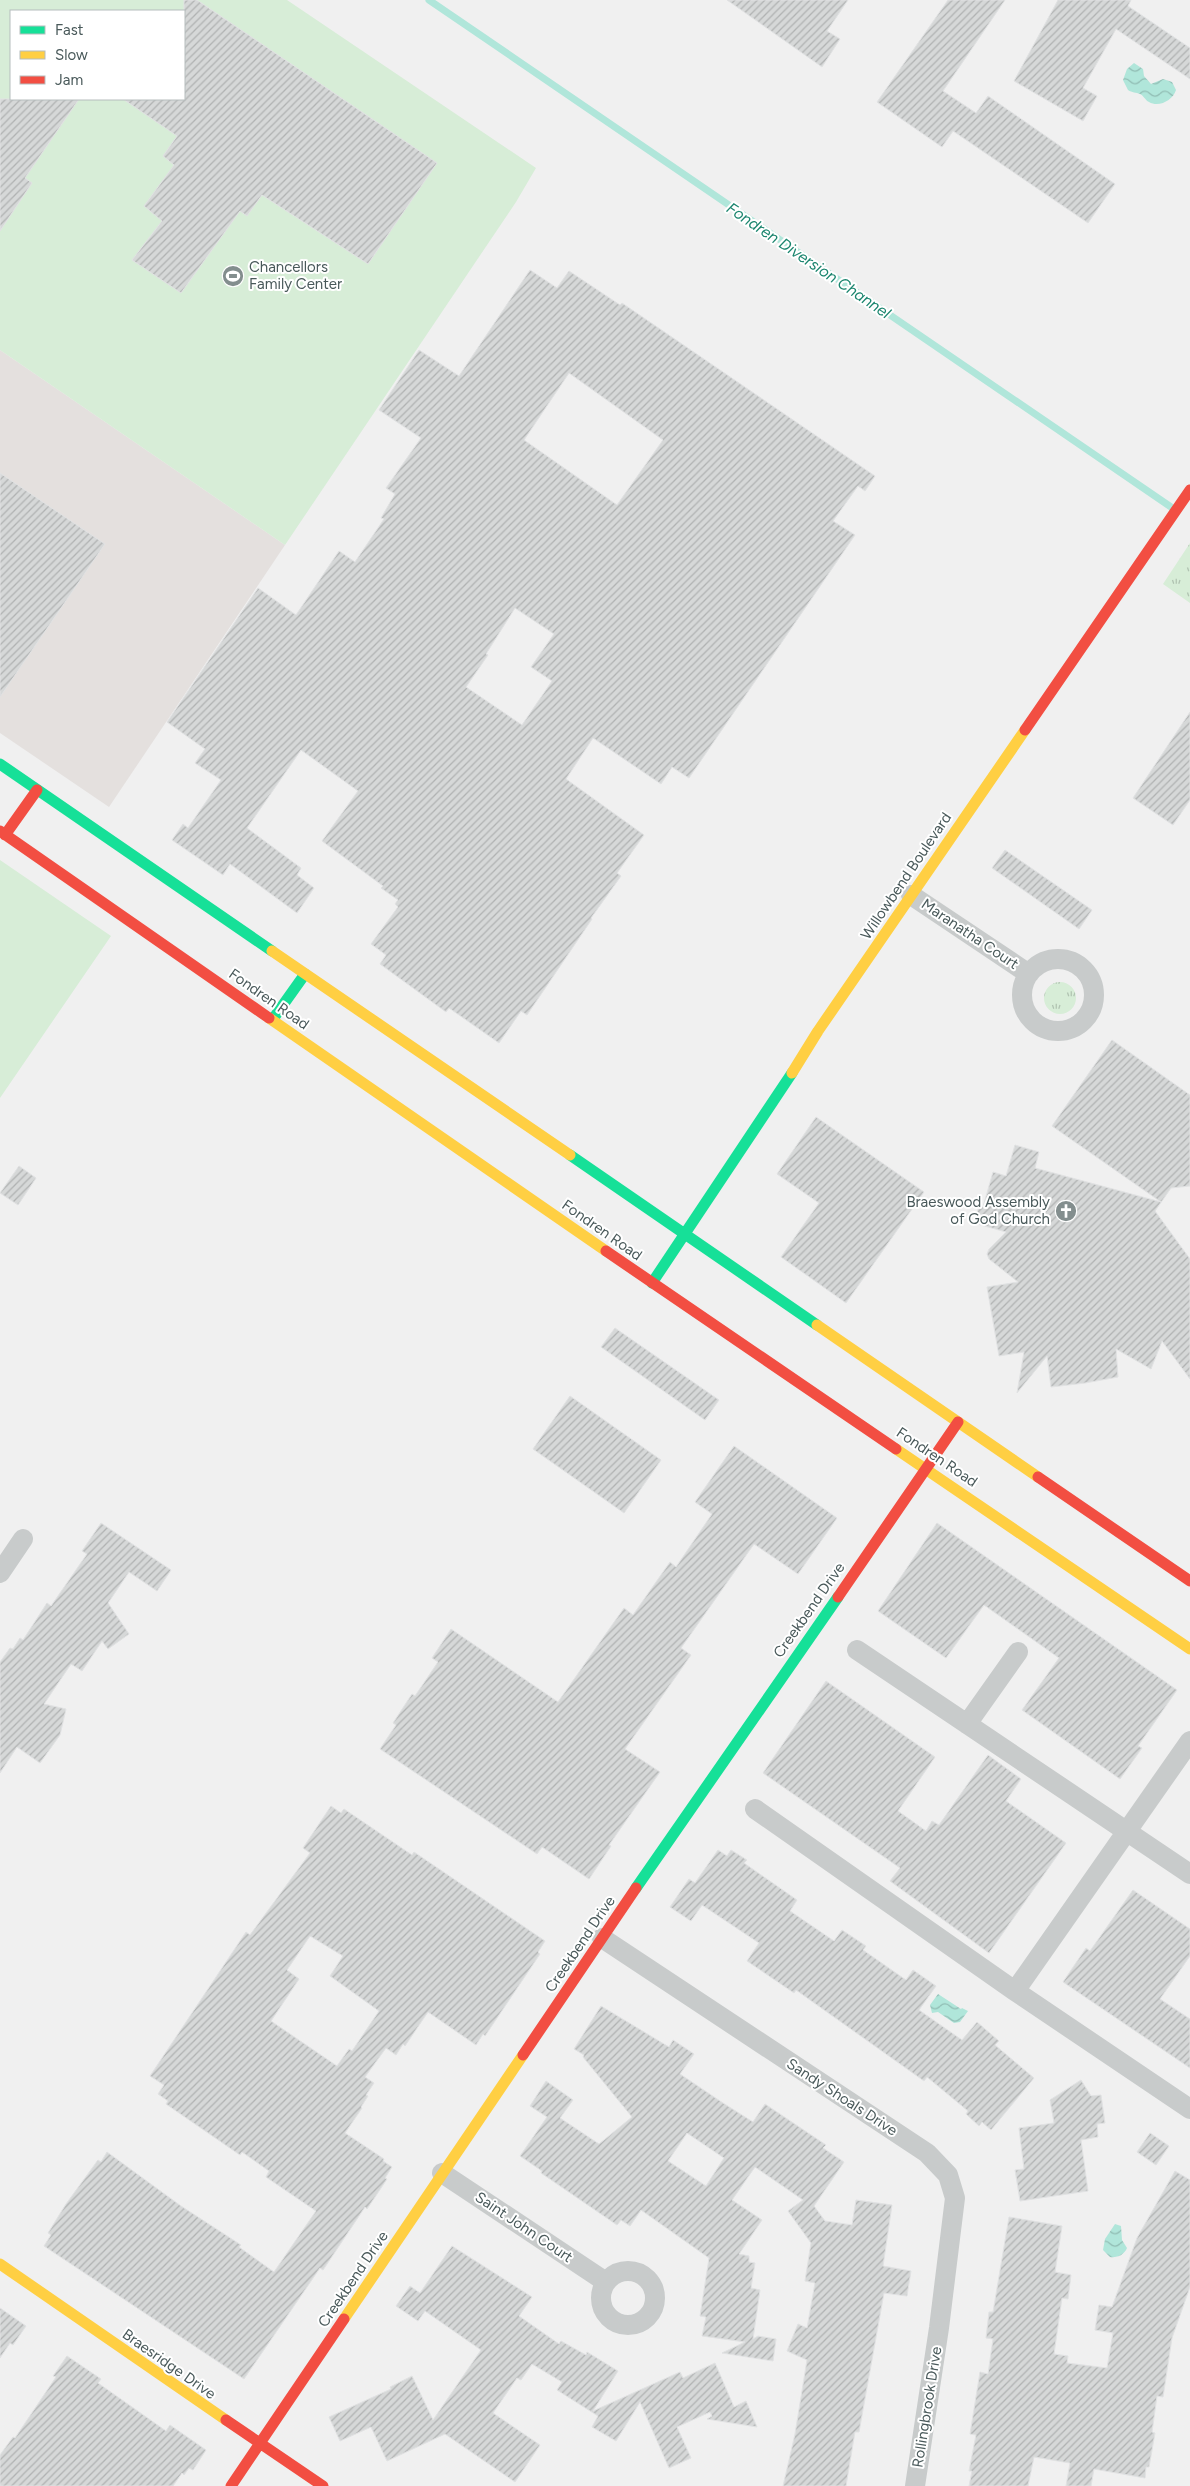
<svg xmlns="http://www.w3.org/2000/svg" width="1190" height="2486" viewBox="0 0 1190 2486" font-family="Figtree,sans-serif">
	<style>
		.commercial { fill: #e4e0de }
		.grass { fill: url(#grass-tufts) }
		.pitch { fill: #d7edd7; fill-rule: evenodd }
		.water { fill: url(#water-waves) }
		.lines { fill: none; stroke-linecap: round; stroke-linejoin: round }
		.stream { stroke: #b0e6da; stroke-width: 7 }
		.building { fill: url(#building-hatch); stroke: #e1e2e3; fill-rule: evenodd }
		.street { stroke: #c8cbcb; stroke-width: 20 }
		.fast { stroke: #16e098; stroke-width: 11 }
		.slow { stroke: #ffcf43; stroke-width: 11 }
		.jam { stroke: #f24e42; stroke-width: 11 }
		.labels { text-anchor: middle; stroke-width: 4; stroke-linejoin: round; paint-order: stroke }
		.poi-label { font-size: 15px; fill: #49595a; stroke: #fff; text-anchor: start }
		.street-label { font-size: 15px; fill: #49595a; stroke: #fff }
		.water-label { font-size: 16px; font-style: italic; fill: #1a856e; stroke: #fff }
	</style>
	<defs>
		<pattern id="grass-tufts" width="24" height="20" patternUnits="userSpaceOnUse" patternTransform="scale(1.25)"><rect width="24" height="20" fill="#d7edd7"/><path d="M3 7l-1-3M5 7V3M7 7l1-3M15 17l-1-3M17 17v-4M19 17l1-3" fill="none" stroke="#b0c3b1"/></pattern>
		<pattern id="water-waves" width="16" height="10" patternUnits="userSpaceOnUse" patternTransform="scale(1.25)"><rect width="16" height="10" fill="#b0e6da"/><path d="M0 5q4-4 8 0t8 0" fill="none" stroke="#91bdb4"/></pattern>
		<pattern id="building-hatch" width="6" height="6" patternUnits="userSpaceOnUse" patternTransform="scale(1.25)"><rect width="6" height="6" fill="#d6d8d8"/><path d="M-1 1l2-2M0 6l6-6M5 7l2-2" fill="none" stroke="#b0b2b2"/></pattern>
	</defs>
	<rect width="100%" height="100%" fill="#f0f0f0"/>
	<path class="commercial" d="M 0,350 L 285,545 L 109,807 L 0,733 Z"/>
	<path class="grass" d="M 1190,543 L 1190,603 L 1163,584 Z
		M1044 998a16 16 0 1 1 32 0a16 16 0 1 1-32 0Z"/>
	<path class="pitch" d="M 0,0 L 287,0 L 536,168 L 516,202 L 285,545 L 0,350 ZM 11,11 L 184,11 L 184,99 L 11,99 Z
		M 0,860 L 111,936 L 0,1098 Z"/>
	<path class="water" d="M 1134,63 L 1143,69 L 1144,76 L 1151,84 L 1163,79 L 1172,82 L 1176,90 C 1173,100 1159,108 1149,102 C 1145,100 1144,96 1140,94 C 1136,92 1132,93 1128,90 L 1123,80 L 1127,69 Z
		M 938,1994 L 961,2009 L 962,2008 L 968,2011 L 960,2022 L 954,2023 L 938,2012 L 932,2013 L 930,2005 Z
		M 1115,2224 L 1121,2226 L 1122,2240 L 1127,2248 C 1124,2255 1117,2258 1110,2257 L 1103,2250 L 1105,2239 Z"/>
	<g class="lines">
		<path class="stream" d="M 429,0 L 1171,507"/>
	</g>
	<path class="building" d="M 184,0 L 197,0 L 437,163 L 368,264 L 262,195 L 247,216 L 240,211 L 181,293 L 132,260 L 162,221 L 144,206 L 174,165 L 163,156 L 177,136 L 123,99 L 184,99 Z
		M 727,0 L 848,0 L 827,31 L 840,39 L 822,67 Z
		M 948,0 L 1005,0 L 943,91 L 976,113 L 988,96 L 1115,184 L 1088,223 L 953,131 L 942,147 L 877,102 Z
		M 1058,0 L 1131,0 L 1128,6 L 1190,48 L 1190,79 L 1116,29 L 1083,88 L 1097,96 L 1083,121 L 1014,81 Z
		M 0,99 L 79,99 L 25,178 L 32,183 L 0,231 Z
		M 530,270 L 557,288 L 569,271 L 620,305 L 622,303 L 875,476 L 865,491 L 858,486 L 833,521 L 855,535 L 689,778 L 672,767 L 661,784 L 593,738 L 566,779 L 644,835 L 617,873 L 621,876 L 591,918 L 592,919 L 527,1015 L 521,1011 L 499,1043 L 449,1008 L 446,1012 L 380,964 L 386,955 L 371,944 L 398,907 L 395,904 L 398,900 L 381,888 L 383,886 L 322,841 L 358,791 L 301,750 L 247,828 L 301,868 L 297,875 L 314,888 L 297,913 L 230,864 L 223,875 L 172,840 L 183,824 L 188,828 L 221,780 L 195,763 L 205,749 L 167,722 L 258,588 L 296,615 L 339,551 L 355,562 L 384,519 L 381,518 L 395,494 L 386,488 L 421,438 L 379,410 L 419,350 L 459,376 ZM 569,373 L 663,440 L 617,505 L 524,440 ZM 515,608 L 554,634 L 531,667 L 552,681 L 522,725 L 466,687 L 488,655 L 486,654 Z
		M 0,473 L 105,544 L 0,697 Z
		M 1190,712 L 1190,800 L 1173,825 L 1133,798 Z
		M 1005,850 L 1092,910 L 1079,929 L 992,868 Z
		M 1112,1040 L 1190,1095 L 1190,1186 L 1171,1188 L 1155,1211 L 1190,1259 L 1190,1379 L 1162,1341 L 1151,1369 L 1116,1349 L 1118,1377 L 1085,1383 L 1051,1387 L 1047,1356 L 1017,1393 L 1024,1352 L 999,1356 L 987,1287 L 1018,1282 L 989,1259 L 987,1254 L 989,1249 L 1006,1232 L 974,1223 L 979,1206 L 983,1207 L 993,1172 L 1006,1176 L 1015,1145 L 1039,1152 L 1035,1168 L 1161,1202 L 1052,1126 Z
		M 816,1117 L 924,1192 L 846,1303 L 781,1257 L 819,1203 L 777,1174 Z
		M 19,1166 L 36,1178 L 18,1205 L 0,1193 Z
		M 615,1328 L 719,1400 L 705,1420 L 601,1347 Z
		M 570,1396 L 661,1460 L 624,1513 L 533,1449 Z
		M 734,1446 L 837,1518 L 798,1574 L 754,1544 L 681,1648 L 691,1655 L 625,1749 L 660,1772 L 609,1845 L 611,1846 L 589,1879 L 542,1847 L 537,1854 L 380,1749 L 396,1725 L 393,1723 L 412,1694 L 415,1696 L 438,1662 L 432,1658 L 451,1629 L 558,1702 L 624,1608 L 633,1615 L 670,1562 L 676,1567 L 712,1514 L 695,1502 Z
		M 101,1523 L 171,1570 L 157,1591 L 129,1572 L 108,1603 L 129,1634 L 108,1649 L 102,1641 L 82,1671 L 71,1664 L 44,1704 L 66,1709 L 60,1735 L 40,1763 L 17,1747 L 0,1773 L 0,1662 L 10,1648 L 13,1649 L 20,1638 L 23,1640 L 47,1603 L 51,1606 L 87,1554 L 82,1551 Z
		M 937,1523 L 1177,1690 L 1138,1746 L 1142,1748 L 1120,1779 L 1022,1710 L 1059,1658 L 984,1605 L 946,1658 L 878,1611 Z
		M 826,1681 L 935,1757 L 898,1811 L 926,1831 L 932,1821 L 939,1825 L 988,1755 L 1021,1779 L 1006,1801 L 1066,1843 L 989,1953 L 890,1881 L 900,1868 L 763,1773 Z
		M 331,1806 L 341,1813 L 344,1809 L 412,1855 L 414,1852 L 545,1941 L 538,1952 L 540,1954 L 485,2036 L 483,2034 L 476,2045 L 428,2012 L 405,2046 L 403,2044 L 396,2055 L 386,2048 L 365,2077 L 374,2083 L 366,2095 L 368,2096 L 361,2107 L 362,2108 L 345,2133 L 384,2159 L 383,2161 L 392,2167 L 385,2178 L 387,2179 L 367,2209 L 365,2207 L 323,2270 L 320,2268 L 244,2379 L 44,2246 L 51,2235 L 48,2233 L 66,2204 L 98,2160 L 101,2162 L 107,2152 L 181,2206 L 241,2245 L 239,2247 L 274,2272 L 316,2211 L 266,2177 L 269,2171 L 242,2152 L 240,2155 L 166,2104 L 168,2101 L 158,2094 L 164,2085 L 150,2076 L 246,1932 L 250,1935 L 310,1853 L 303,1848 ZM 310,1936 L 343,1956 L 330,1976 L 379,2011 L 352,2051 L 349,2049 L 337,2066 L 271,2021 L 299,1979 L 287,1970 Z
		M 718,1850 L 727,1856 L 731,1850 L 747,1860 L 744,1863 L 797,1900 L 790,1911 L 834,1941 L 842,1930 L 866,1946 L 863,1950 L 906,1980 L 913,1970 L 936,1986 L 919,2010 L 962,2040 L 977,2022 L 999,2041 L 995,2045 L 1034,2078 L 991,2130 L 982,2122 L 979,2126 L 966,2114 L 968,2111 L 927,2077 L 924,2081 L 796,1990 L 794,1993 L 747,1961 L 759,1943 L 702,1905 L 691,1921 L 670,1907 L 689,1879 L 695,1883 Z
		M 1133,1890 L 1190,1929 L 1190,1956 L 1160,1999 L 1190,2019 L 1190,2068 L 1063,1982 L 1086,1948 L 1090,1951 Z
		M 601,2006 L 669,2047 L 673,2040 L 694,2054 L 680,2074 L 723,2103 L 753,2122 L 765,2104 L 826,2145 L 823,2148 L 844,2162 L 814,2206 L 825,2221 L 852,2225 L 856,2200 L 892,2205 L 883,2266 L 911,2271 L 907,2296 L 884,2293 L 859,2432 L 855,2432 L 846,2486 L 783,2486 L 795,2434 L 807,2360 L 787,2351 L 798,2324 L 807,2328 L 815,2283 L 805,2281 L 811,2243 L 788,2211 L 803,2200 L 755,2167 L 732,2200 L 762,2220 L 739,2254 L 749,2256 L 749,2262 L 755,2263 L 751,2288 L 760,2290 L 753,2339 L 758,2336 L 776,2339 L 773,2361 L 722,2353 L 745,2342 L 702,2336 L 706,2317 L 700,2316 L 709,2258 L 641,2210 L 630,2226 L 621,2220 L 617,2225 L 541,2173 L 542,2171 L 520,2156 L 547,2117 L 530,2106 L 546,2081 L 573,2100 L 560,2118 L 599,2144 L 632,2117 L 583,2057 L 584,2055 L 574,2049 ZM 687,2133 L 724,2158 L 706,2186 L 668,2161 Z
		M 1081,2080 L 1091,2096 L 1101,2095 L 1105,2123 L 1097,2124 L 1098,2137 L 1081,2140 L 1088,2191 L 1020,2201 L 1015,2170 L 1024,2169 L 1019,2128 L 1054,2123 L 1050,2100 Z
		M 1150,2133 L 1169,2146 L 1156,2165 L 1137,2152 Z
		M 1175,2171 L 1190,2180 L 1190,2287 L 1172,2338 L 1163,2397 L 1157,2396 L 1152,2432 L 1155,2433 L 1149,2467 L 1146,2467 L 1145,2478 L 1094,2469 L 1091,2486 L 1066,2486 L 1070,2463 L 1034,2457 L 1028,2486 L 969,2486 L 972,2471 L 969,2471 L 976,2435 L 970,2434 L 980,2372 L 988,2374 L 993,2339 L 986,2338 L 989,2312 L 993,2312 L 1009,2217 L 1062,2226 L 1055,2272 L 1071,2275 L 1068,2299 L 1062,2298 L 1054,2354 L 1068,2356 L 1067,2363 L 1107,2368 L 1113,2333 L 1095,2330 L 1099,2305 L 1112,2307 L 1137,2238 Z
		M 452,2246 L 532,2297 L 519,2316 L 559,2344 L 561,2341 L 586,2355 L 587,2352 L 618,2371 L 593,2411 L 680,2372 L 683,2378 L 715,2363 L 734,2407 L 746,2401 L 757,2427 L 707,2419 L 712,2416 L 710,2412 L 677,2427 L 691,2458 L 669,2468 L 640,2402 L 616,2441 L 592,2427 L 598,2416 L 557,2390 L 562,2382 L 532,2364 L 521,2380 L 517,2378 L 493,2413 L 540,2445 L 515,2482 L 445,2434 L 387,2461 L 371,2427 L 340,2441 L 329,2417 L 391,2389 L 390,2387 L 412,2376 L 433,2420 L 481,2350 L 425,2311 L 418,2321 L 396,2306 L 410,2286 L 420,2293 Z
		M 0,2308 L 26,2326 L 13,2345 L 10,2343 L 0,2358 Z
		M 67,2356 L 101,2379 L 98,2383 L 166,2431 L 170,2425 L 206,2450 L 193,2470 L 189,2468 L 184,2475 L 182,2473 L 173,2486 L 0,2486 L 0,2455 L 13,2437 L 15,2438 L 56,2377 L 53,2376 Z"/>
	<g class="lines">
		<path class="street" d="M 911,895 L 1029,974
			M1022 995a36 36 0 1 1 72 0a36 36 0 1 1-72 0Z
			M 0,1573 L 23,1539
			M 857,1650 L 1190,1874
			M 967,1724 L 1018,1652
			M 755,1809 L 1015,1991 L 1190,2109
			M 602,1938 L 927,2153 L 948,2175 L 955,2198 L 939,2328 L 915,2486
			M 1015,1991 L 1190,1741
			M 442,2173 L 606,2282
			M601 2298a27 27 0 1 1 54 0a27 27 0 1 1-54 0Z"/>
		<path class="fast" d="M 0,764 L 272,951
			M 273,1019 L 305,974
			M 570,1155 L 817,1325
			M 652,1283 L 792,1073
			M 636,1888 L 838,1597"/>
		<path class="slow" d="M 272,951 L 570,1155
			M 269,1018 L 606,1251
			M 792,1073 L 818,1031 L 1025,730
			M 817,1325 L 1038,1477
			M 896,1449 L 1190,1649
			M 0,2264 L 226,2420
			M 344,2319 L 523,2055"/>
		<path class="jam" d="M 1025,730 L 1190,490
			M 0,831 L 269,1018
			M 5,835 L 37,790
			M 606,1251 L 896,1449
			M 1038,1477 L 1190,1581
			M 838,1597 L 958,1422
			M 523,2055 L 636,1888
			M 226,2420 L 323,2486
			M 231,2486 L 344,2319"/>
	</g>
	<defs>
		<g id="stadium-disc" transform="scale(1.125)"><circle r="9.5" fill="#838e8e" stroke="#fff"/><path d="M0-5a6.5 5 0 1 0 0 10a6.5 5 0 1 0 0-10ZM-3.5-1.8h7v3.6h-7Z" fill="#fff"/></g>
		<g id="church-disc" transform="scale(1.125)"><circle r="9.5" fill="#838e8e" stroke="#fff"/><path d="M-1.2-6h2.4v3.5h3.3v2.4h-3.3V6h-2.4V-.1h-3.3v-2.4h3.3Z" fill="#fff"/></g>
	</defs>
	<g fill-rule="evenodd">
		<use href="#stadium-disc" x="233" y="276"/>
		<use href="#church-disc" x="1066" y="1211"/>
	</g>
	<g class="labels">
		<g class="poi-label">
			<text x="249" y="272">Chancellors<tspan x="249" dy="17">Family Center</tspan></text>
			<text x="1050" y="1207" text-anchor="end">Braeswood Assembly<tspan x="1050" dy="17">of God Church</tspan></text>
		</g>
		<g class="street-label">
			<text transform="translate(906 876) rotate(-56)" y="5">Willowbend Boulevard</text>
			<text transform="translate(970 934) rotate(34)" y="5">Maranatha Court</text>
			<text transform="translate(269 999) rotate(35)" y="5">Fondren Road</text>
			<text transform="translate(602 1230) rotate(35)" y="5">Fondren Road</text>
			<text transform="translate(937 1457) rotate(34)" y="5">Fondren Road</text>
			<text transform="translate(809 1610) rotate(-55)" y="5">Creekbend Drive</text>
			<text transform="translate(580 1944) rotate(-56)" y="5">Creekbend Drive</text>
			<text transform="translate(842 2097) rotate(33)" y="5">Sandy Shoals Drive</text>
			<text transform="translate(524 2227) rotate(34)" y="5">Saint John Court</text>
			<text transform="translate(353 2279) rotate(-56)" y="5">Creekbend Drive</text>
			<text transform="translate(169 2364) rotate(35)" y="5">Braesridge Drive</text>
			<text transform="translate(927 2407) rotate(-81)" y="5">Rollingbrook Drive</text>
		</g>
		<g class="water-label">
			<text transform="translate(809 260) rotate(34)" y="6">Fondren Diversion Channel</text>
		</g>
	</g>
	<rect x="10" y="10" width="175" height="90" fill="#ffffff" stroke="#b6bdbd"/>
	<rect x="20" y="26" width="25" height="8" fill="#16e098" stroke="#b6bdbd"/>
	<text x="55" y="35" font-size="15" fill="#49595a">Fast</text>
	<rect x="20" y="51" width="25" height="8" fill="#ffcf43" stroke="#b6bdbd"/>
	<text x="55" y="60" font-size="15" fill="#49595a">Slow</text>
	<rect x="20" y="76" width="25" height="8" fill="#f24e42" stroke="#b6bdbd"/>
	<text x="55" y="85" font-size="15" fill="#49595a">Jam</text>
</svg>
